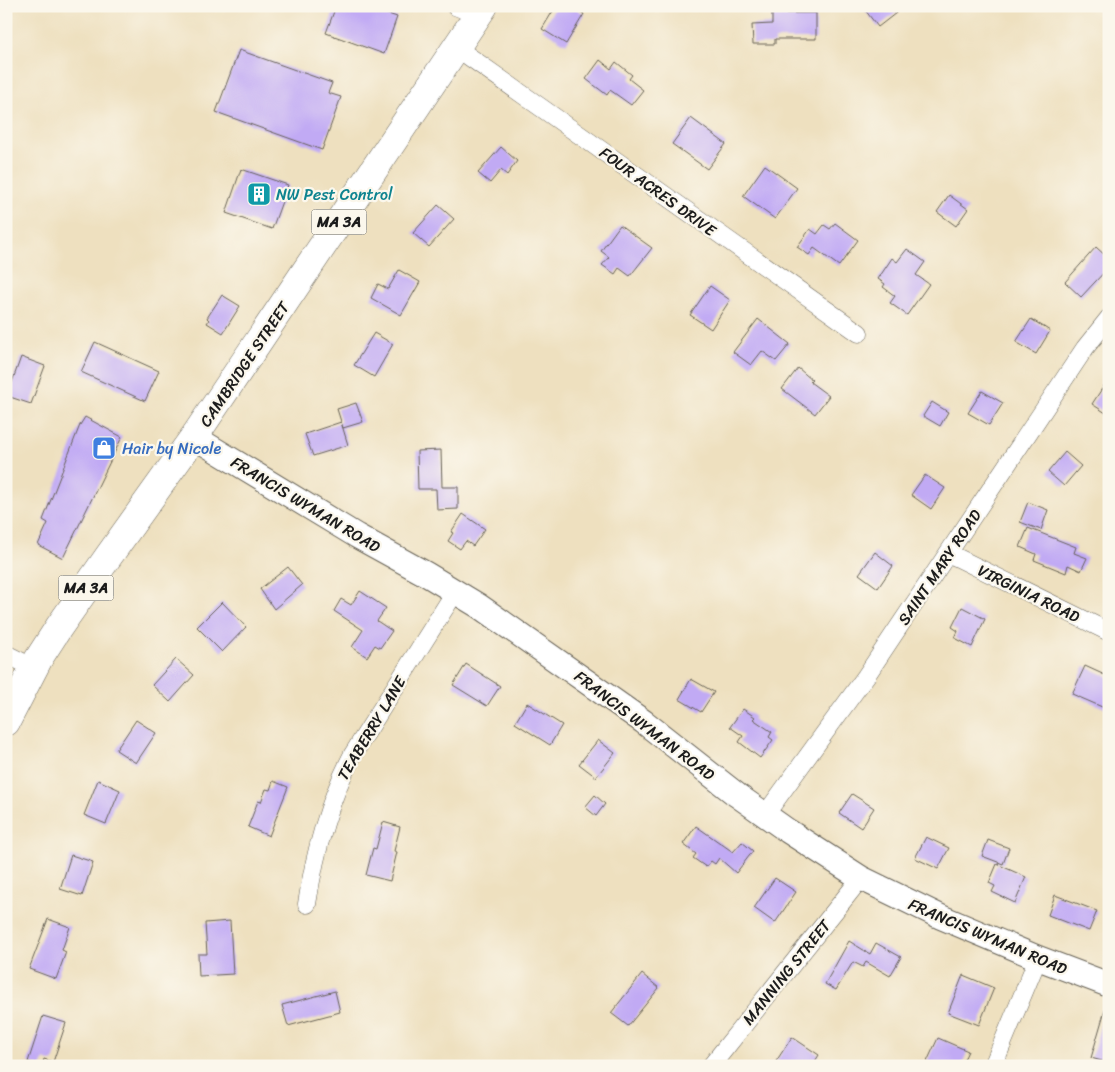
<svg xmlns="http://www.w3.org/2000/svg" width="1115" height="1072" viewBox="0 0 1115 1072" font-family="Sriracha,sans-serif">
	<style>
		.building { fill: #c1aaf4 }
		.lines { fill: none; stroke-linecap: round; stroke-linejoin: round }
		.minor-casing { stroke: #666155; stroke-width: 19 }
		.secondary-casing { stroke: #666155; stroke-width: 26 }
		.primary-casing { stroke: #666155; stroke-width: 29 }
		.minor { stroke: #fff; stroke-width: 18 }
		.secondary { stroke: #fff; stroke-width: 24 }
		.primary { stroke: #fff; stroke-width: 28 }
		.labels { text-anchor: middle; stroke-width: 4.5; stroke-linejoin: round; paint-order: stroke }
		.shield { fill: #fbf7ec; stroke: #5f5e5a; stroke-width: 1 }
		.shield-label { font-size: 15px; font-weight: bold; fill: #1c1c1c }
		.street-label { font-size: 16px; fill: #1c1c1c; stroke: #fbf7ec }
		.culture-label { font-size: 16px; fill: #0d838f; stroke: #fbf7ec; text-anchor: start }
		.shop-label { font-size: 16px; fill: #366cbe; stroke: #fbf7ec; text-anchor: start }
	</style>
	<rect width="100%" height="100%" fill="#fbf7ec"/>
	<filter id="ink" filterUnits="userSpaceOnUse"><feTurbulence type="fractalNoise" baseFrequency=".02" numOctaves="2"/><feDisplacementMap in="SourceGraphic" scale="10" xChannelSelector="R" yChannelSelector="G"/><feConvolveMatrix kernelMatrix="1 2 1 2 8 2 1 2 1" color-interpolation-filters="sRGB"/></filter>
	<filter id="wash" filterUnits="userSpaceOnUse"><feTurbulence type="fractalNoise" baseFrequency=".0096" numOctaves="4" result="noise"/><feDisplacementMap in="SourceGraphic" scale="20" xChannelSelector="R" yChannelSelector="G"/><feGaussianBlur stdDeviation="1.12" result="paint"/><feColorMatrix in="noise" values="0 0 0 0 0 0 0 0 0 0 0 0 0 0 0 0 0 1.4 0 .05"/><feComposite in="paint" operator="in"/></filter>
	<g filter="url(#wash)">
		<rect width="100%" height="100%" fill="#eee0bf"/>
		<g id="blocks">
			<path class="building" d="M 336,6 L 365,6 L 397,17 L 384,54 L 326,33 Z
				M 556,6 L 572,6 L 584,14 L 566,44 L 542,29 Z
				M 862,6 L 905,6 L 878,27 Z
				M 772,13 L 816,13 L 816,39 L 775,39 L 775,44 L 753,44 L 752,25 L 772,24 Z
				M 239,50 L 332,83 L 328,93 L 341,97 L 322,150 L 216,112 Z
				M 600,60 L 611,69 L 616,62 L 632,75 L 629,79 L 643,90 L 631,105 L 610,90 L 607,95 L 586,79 Z
				M 691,118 L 726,144 L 707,169 L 672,144 Z
				M 501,147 L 517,161 L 507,175 L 501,170 L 490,183 L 478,173 Z
				M 765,165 L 797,188 L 775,219 L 743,196 Z
				M 241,169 L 288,185 L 272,229 L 226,213 Z
				M 949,195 L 968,209 L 956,226 L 937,212 Z
				M 438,205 L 454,219 L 429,247 L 413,233 Z
				M 835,223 L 858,240 L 839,266 L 814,248 L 809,255 L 797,247 L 810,229 L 817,234 L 824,225 L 830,229 Z
				M 620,225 L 652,248 L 630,276 L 619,268 L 615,274 L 602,265 L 609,257 L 601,251 Z
				M 1096,247 L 1109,259 L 1109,267 L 1081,297 L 1065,282 Z
				M 907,249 L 925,262 L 916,275 L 929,284 L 907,315 L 890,303 L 895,296 L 883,287 L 885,284 L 878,279 L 892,258 L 897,262 Z
				M 399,270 L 420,282 L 401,315 L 371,298 L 378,284 L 388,289 Z
				M 710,286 L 730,300 L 711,329 L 690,315 Z
				M 222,295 L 240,306 L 223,333 L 207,323 L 209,320 L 207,318 Z
				M 758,319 L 790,344 L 776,361 L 762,351 L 751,365 L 733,352 Z
				M 1031,319 L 1050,331 L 1036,354 L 1016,342 Z
				M 374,333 L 393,344 L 374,377 L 354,365 Z
				M 95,342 L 159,371 L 145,401 L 81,372 Z
				M 21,357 L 45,366 L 31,404 L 7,396 Z
				M 798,368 L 812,380 L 810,382 L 829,396 L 815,414 L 782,389 Z
				M 1109,378 L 1109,415 L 1092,404 Z
				M 982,391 L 1003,403 L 989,425 L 968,413 Z
				M 932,402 L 948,412 L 940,426 L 923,416 Z
				M 356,403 L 363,422 L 343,428 L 337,409 Z
				M 85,417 L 122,437 L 63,558 L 38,545 L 48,523 L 43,520 L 80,425 Z
				M 341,422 L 348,445 L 313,456 L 305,434 Z
				M 441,450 L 442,487 L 458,487 L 458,509 L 437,510 L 436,489 L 418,489 L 417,451 Z
				M 1065,452 L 1081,466 L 1064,486 L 1048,472 Z
				M 925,475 L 945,488 L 931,509 L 911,495 Z
				M 1028,502 L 1048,510 L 1041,530 L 1020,522 Z
				M 463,514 L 485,529 L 473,546 L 466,541 L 460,549 L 448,541 L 453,533 L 451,532 Z
				M 1028,528 L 1076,547 L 1074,553 L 1087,558 L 1081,571 L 1068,565 L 1066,573 L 1034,560 L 1036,554 L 1020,547 Z
				M 875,552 L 893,566 L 878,588 L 859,574 Z
				M 288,567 L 302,585 L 274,609 L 260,589 Z
				M 360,591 L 386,608 L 377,621 L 392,631 L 380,648 L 375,645 L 367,657 L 352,647 L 363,630 L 334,611 L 341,599 L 351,605 Z
				M 222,602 L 246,627 L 222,652 L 197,627 Z
				M 962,607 L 985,619 L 972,647 L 955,638 L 958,631 L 952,627 Z
				M 176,659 L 194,675 L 170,702 L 152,685 Z
				M 466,664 L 500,686 L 487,706 L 453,685 Z
				M 1085,666 L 1109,677 L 1109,710 L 1072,694 Z
				M 691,679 L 714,692 L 701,712 L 679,699 Z
				M 527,703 L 562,725 L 550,745 L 515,723 Z
				M 743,709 L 755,717 L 753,719 L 772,732 L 769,737 L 773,740 L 760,758 L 739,742 L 743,736 L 730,727 Z
				M 136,720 L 156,733 L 136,763 L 116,750 Z
				M 598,740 L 615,753 L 596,777 L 579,764 Z
				M 98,780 L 120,790 L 106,824 L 84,815 Z
				M 273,781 L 288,787 L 269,836 L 248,827 L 258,801 L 261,802 L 266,789 L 270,790 Z
				M 852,794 L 874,808 L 861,828 L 839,813 Z
				M 595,795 L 605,804 L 596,816 L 585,807 Z
				M 383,822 L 400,827 L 394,851 L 397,852 L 390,881 L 366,875 L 373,848 L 376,849 Z
				M 696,826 L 733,852 L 742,842 L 753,851 L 736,873 L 719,858 L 715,864 L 711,861 L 706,867 L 693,858 L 696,854 L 683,844 Z
				M 926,837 L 949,848 L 938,869 L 915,858 Z
				M 988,840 L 1009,848 L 1003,864 L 982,856 Z
				M 71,855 L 93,862 L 82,896 L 60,889 Z
				M 997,864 L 1026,877 L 1015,903 L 992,892 L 995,886 L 989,883 Z
				M 775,878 L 796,892 L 775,923 L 754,908 Z
				M 1055,895 L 1097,911 L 1089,931 L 1048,915 Z
				M 48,919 L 70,927 L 62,950 L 66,952 L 56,979 L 29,969 Z
				M 230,921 L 233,974 L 199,976 L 198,954 L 207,954 L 205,923 Z
				M 849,941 L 870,954 L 876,943 L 901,957 L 890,976 L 866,962 L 863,967 L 853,962 L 836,990 L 825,984 Z
				M 642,974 L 659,988 L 628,1026 L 611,1013 Z
				M 963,975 L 994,988 L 979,1025 L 948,1013 Z
				M 335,991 L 340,1012 L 288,1026 L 282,1005 Z
				M 1105,1010 L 1109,1010 L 1109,1063 L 1091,1058 Z
				M 43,1016 L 66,1023 L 53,1062 L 44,1059 L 42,1066 L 39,1066 L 28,1062 Z
				M 792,1037 L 819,1055 L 812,1066 L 773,1066 Z
				M 938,1038 L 968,1051 L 961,1066 L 925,1066 Z"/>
		</g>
	</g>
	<g filter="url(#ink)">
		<use href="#blocks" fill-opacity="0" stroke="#666155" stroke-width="1"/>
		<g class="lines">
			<g class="minor-casing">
				<path id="minor" d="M 455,6 L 478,15
					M 457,48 L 859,333
					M 948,553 L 1109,632
					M 6,654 L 34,668
					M 765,815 L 866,676 L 1085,348 L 1109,318
					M 307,904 C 315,851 328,802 353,754 L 455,592
					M 711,1066 L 861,878
					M 993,1066 L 1038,958"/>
			</g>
			<g class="secondary-casing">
				<path id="secondary" d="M 194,437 L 357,536 L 426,574 L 479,606 L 644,722 L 737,795 L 788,831 L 861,878 L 941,917 L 1038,958 L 1109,985"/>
			</g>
			<g class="primary-casing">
				<path id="primary" d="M 6,722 L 39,658 L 59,627 L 108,557 L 194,437 L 484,6"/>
			</g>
			<use href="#minor" class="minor"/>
			<use href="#secondary" class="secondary"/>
			<use href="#primary" class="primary"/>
		</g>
	</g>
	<defs>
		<g id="building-square" transform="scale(1.25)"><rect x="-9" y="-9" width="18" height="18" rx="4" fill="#0f9aa8" stroke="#fbf7ec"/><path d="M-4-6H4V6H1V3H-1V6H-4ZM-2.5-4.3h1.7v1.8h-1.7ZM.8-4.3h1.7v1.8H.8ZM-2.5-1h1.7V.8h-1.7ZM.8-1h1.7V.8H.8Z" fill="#fff"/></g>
		<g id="shop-square" transform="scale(1.25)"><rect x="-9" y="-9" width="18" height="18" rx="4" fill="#3f7fe0" stroke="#fbf7ec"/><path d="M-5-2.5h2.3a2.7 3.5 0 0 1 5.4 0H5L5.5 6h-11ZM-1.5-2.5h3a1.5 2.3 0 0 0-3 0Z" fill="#fff"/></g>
	</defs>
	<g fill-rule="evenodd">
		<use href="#building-square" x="259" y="194"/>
		<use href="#shop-square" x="104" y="448"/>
	</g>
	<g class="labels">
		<g class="shield">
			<rect x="311.5" y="209.5" width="55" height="25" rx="4"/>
			<rect x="58.5" y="575.5" width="55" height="25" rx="4"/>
		</g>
		<g class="shield-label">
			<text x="339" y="227">MA 3A</text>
			<text x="86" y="593">MA 3A</text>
		</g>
		<g class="street-label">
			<text transform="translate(658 191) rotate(36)" y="6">FOUR ACRES DRIVE</text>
			<text transform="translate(244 364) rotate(-56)" y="6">CAMBRIDGE STREET</text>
			<text transform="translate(306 504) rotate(31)" y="6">FRANCIS WYMAN ROAD</text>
			<text transform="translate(939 567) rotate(-56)" y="6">SAINT MARY ROAD</text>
			<text transform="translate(1029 593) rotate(26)" y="6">VIRGINIA ROAD</text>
			<text transform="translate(645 725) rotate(37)" y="6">FRANCIS WYMAN ROAD</text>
			<text transform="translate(371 728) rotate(-59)" y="6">TEABERRY LANE</text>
			<text transform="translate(988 936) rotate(23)" y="6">FRANCIS WYMAN ROAD</text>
			<text transform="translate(786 972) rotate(-51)" y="6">MANNING STREET</text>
		</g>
		<g class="culture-label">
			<text x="276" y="200">NW Pest Control</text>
		</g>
		<g class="shop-label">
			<text x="122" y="454">Hair by Nicole</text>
		</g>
	</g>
	<rect width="1115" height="1072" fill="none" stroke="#fbf7ec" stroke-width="25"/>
</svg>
